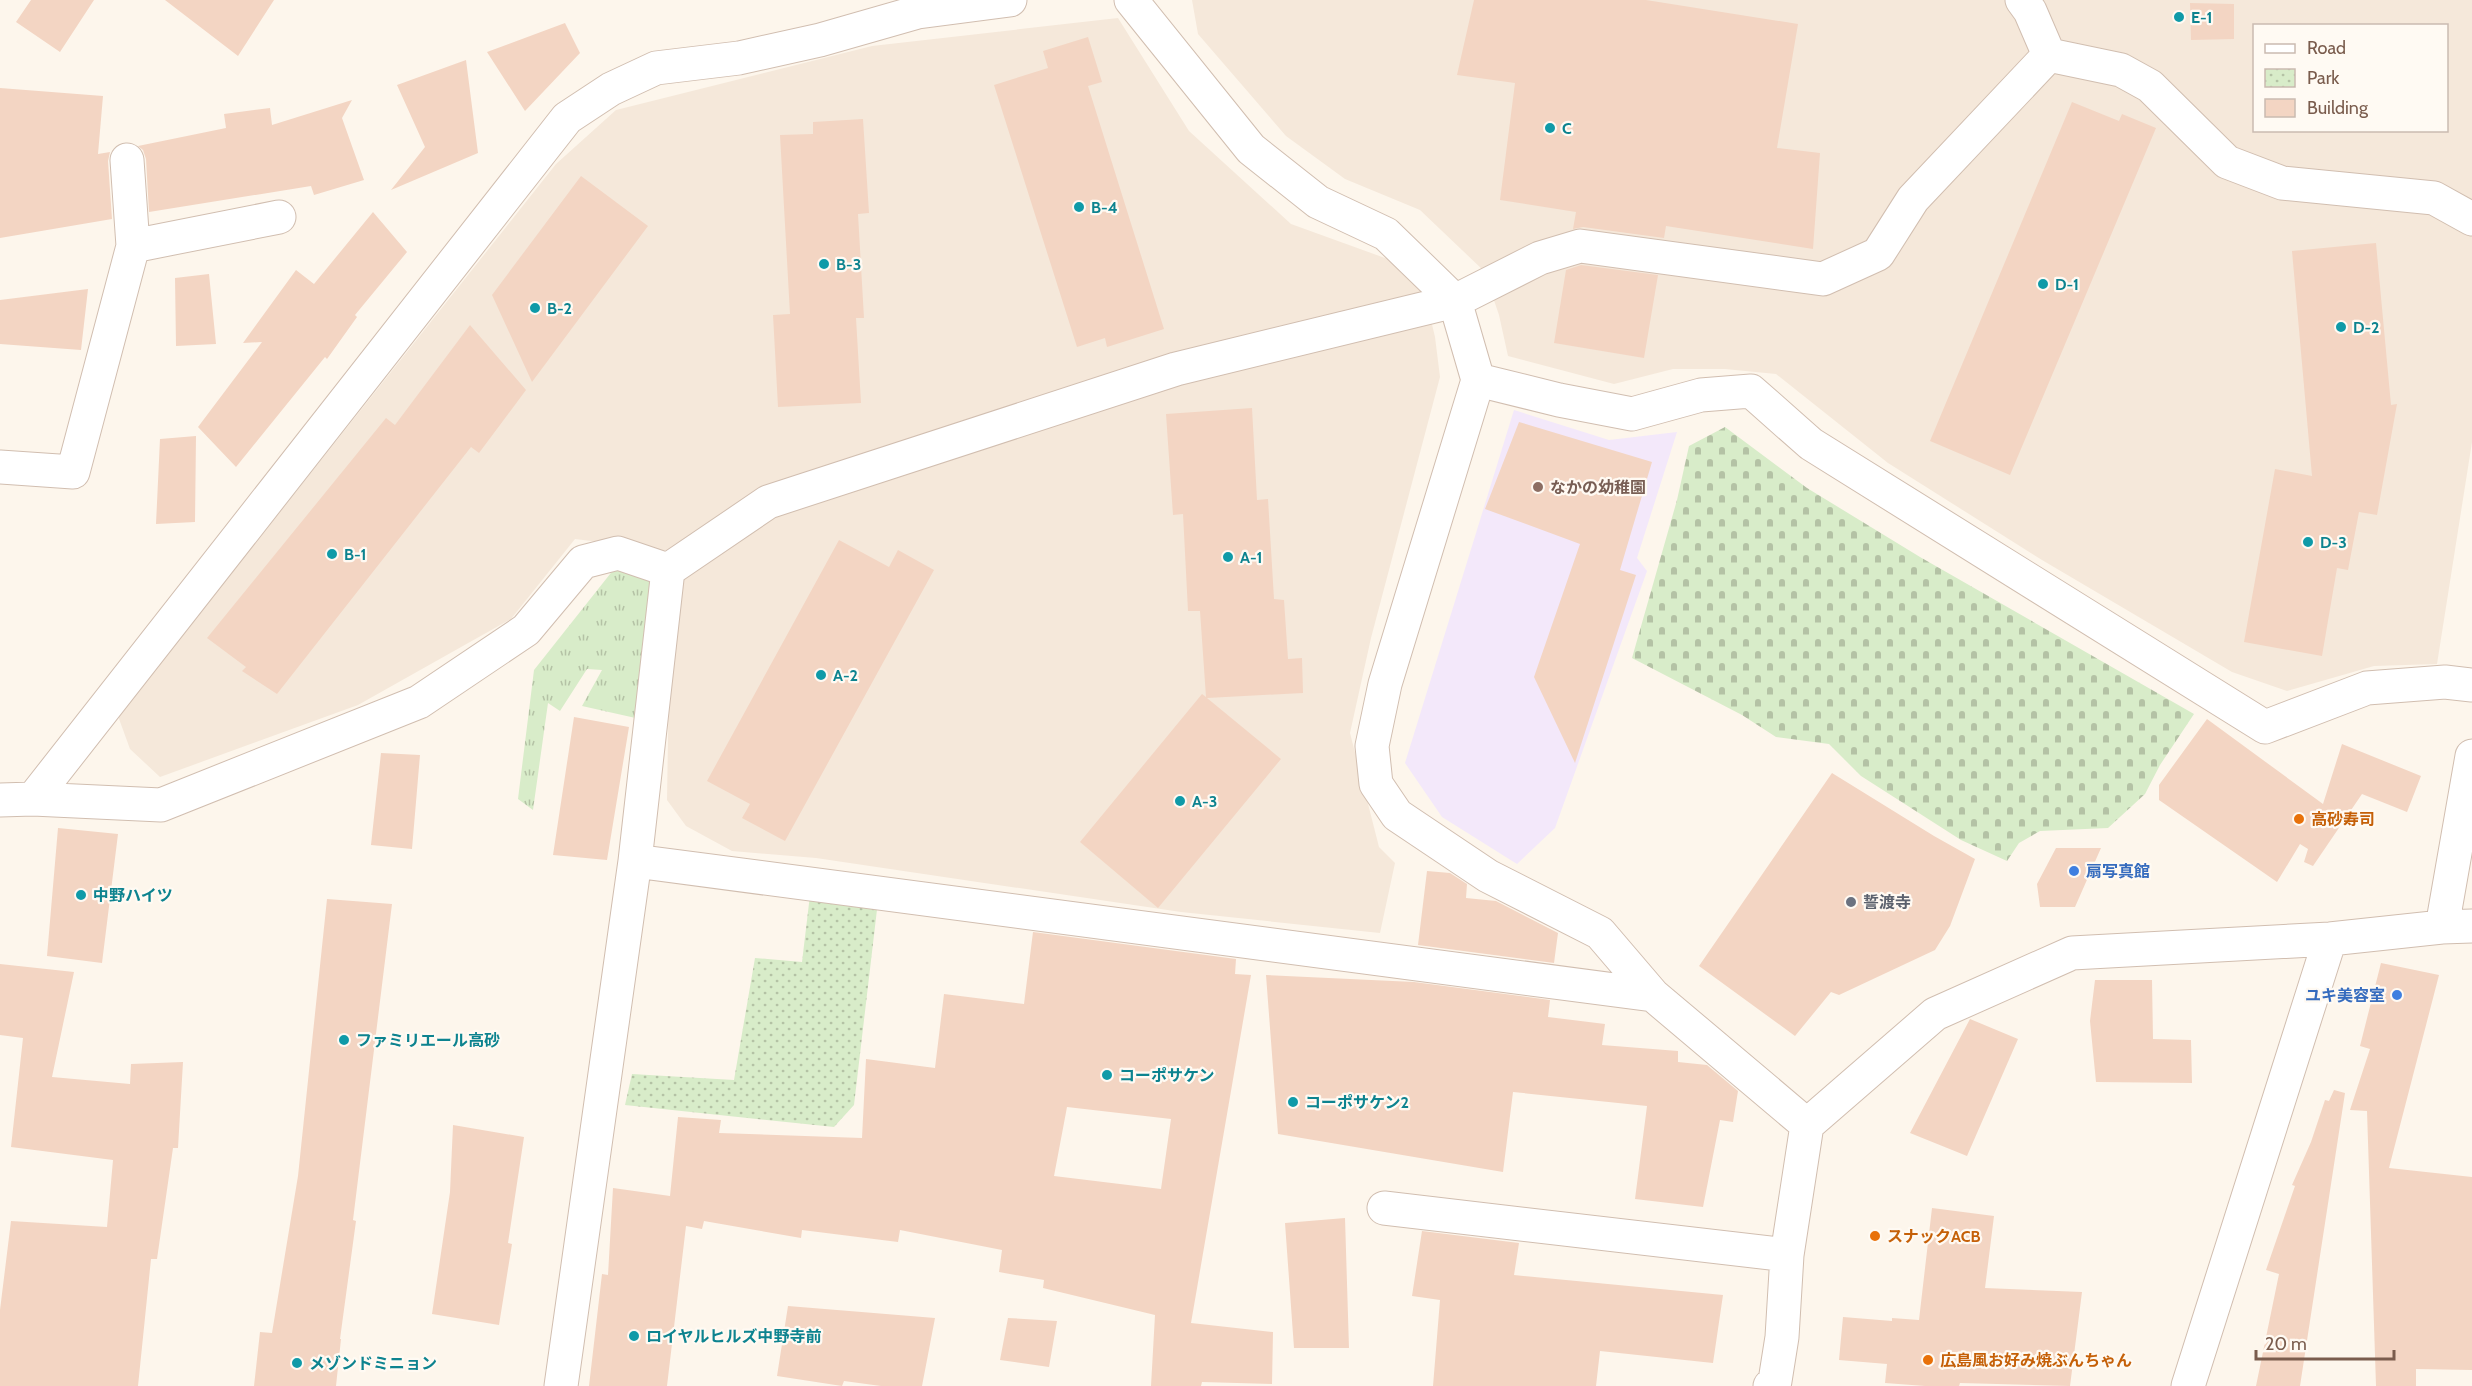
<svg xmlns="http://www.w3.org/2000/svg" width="2472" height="1386" viewBox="0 0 2472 1386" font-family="Cabin,'Noto Sans JP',sans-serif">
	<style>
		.residential { fill: #f5e8da; fill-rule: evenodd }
		.education { fill: #f3e8fa }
		.grass { fill: url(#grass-tufts) }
		.cemetery { fill: url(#cemetery-stones) }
		.park { fill: url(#park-dots) }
		.building { fill: #f3d5c3; fill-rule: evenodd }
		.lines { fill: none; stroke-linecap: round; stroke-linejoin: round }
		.minor-casing { stroke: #d1beb0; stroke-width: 35 }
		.minor { stroke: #fff; stroke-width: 33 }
		.culture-dot { fill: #0f9aa8; stroke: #fffaf3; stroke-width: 2 }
		.education-dot { fill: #8d6e63; stroke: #fffaf3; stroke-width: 2 }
		.food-dot { fill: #e8710a; stroke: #fffaf3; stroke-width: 2 }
		.shop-dot { fill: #3f7fe0; stroke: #fffaf3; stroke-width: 2 }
		.worship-dot { fill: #6b7280; stroke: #fffaf3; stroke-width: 2 }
		.labels { text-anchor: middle; stroke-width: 4.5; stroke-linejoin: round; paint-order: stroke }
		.culture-label { font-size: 16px; font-weight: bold; fill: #0d838f; stroke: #fffaf3; text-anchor: start }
		.education-label { font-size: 16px; font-weight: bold; fill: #785e54; stroke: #fffaf3; text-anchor: start }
		.food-label { font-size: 16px; font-weight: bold; fill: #c56008; stroke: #fffaf3; text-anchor: start }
		.shop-label { font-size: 16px; font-weight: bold; fill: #366cbe; stroke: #fffaf3; text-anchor: start }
		.worship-label { font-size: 16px; font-weight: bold; fill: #5b616d; stroke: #fffaf3; text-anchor: start }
	</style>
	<defs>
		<pattern id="grass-tufts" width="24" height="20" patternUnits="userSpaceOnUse" patternTransform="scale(1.5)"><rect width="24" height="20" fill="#d8ecc9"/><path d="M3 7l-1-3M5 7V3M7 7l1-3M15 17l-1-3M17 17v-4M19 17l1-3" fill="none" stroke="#b4c2a5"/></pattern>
		<pattern id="cemetery-stones" width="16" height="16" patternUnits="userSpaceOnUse" patternTransform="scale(1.5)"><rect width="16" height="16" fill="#d8ecc9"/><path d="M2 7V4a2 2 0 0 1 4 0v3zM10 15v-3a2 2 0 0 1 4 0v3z" fill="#b4c2a5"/></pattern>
		<pattern id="park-dots" width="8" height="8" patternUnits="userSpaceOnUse" patternTransform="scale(1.5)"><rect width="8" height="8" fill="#d8ecc9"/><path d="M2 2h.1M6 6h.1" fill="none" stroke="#b4c2a5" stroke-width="1.8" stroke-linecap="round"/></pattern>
	</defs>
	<rect width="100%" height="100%" fill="#fdf6ec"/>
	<path class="residential" d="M 1192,0 L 2472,0 L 2472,442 L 2437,664 L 2374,666 L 2287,691 L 2232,672 L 2042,560 L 1888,463 L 1776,374 L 1725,369 L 1673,369 L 1614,384 L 1508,356 L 1499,315 L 1484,271 L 1420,210 L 1345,179 L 1286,136 L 1198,34 ZM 2254,26 L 2446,26 L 2446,130 L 2254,130 Z
		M 1118,18 L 1189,131 L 1291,224 L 1396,262 L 1425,295 L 1435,337 L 1440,377 L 1371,638 L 1350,733 L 1379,847 L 1395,863 L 1380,933 L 1181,912 L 816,858 L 732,851 L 686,826 L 667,800 L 671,551 L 575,539 L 511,619 L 358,705 L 160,777 L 130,749 L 118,716 L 556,164 L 616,110 L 872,46 Z"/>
	<path class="education" d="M 1514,410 L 1609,440 L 1677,432 L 1637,558 L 1647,571 L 1555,828 L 1517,864 L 1442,817 L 1405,763 Z"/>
	<path class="grass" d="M 614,569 L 650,577 L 656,615 L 640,719 L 582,706 L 602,670 L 587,669 L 560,711 L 548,703 L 533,810 L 518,799 L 534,670 Z"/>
	<path class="cemetery" d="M 1725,427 L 1807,488 L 1920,557 L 2194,714 L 2160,765 L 2145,794 L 2108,828 L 2040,831 L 2019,843 L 2007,861 L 1961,840 L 1861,776 L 1829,744 L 1776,737 L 1742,715 L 1632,658 L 1677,500 L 1689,446 Z"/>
	<path class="park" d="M 810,895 L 878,901 L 854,1105 L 834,1127 L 625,1105 L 632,1074 L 734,1080 L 755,958 L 802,962 Z"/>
	<path class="building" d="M 31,0 L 94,0 L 60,52 L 16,22 Z
		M 165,0 L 274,0 L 238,56 Z
		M 1474,0 L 1646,0 L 1798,24 L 1777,148 L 1820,153 L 1813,249 L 1666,226 L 1664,238 L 1583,227 L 1573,229 L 1576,212 L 1500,200 L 1515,83 L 1457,75 Z
		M 2190,3 L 2234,4 L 2234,39 L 2191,40 Z
		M 565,23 L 580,53 L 525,111 L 487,52 Z
		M 1088,37 L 1102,82 L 1088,86 L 1164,329 L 1107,347 L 1105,338 L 1077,347 L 994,85 L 1048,68 L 1043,51 Z
		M 466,60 L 478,153 L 391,190 L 425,147 L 397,85 Z
		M 0,88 L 103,96 L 98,154 L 110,152 L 108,161 L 112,219 L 0,238 Z
		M 352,100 L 342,118 L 364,180 L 314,195 L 311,186 L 149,212 L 146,159 L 143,150 L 138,146 L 226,128 L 224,114 L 270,108 L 272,125 Z
		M 2072,102 L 2119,121 L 2122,114 L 2156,128 L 2010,475 L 1930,441 Z
		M 863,119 L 869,213 L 858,214 L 864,318 L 856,318 L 861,403 L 778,407 L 773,315 L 790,314 L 780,135 L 813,134 L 813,122 Z
		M 581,176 L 648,226 L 532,382 L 492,295 Z
		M 373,212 L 407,252 L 355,315 L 357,317 L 327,359 L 325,357 L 236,467 L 198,427 L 262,342 L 243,343 L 296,270 L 314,284 Z
		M 2376,243 L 2391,405 L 2397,404 L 2377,515 L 2359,512 L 2348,570 L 2337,568 L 2322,656 L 2244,642 L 2275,469 L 2312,476 L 2292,251 Z
		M 1581,265 L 1658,275 L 1644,358 L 1554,343 L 1566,270 Z
		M 209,274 L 216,344 L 176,346 L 175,278 Z
		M 88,289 L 81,350 L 0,344 L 0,300 Z
		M 470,325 L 526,390 L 479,453 L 471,447 L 277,694 L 242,671 L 246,667 L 207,638 L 386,418 L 395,425 Z
		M 1252,408 L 1257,500 L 1268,499 L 1274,599 L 1284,600 L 1288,659 L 1302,658 L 1303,693 L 1207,698 L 1281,759 L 1158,908 L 1080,842 L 1202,694 L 1206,697 L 1200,611 L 1188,611 L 1183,514 L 1173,515 L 1166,414 Z
		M 1519,422 L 1652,462 L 1620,570 L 1636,575 L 1575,763 L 1534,677 L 1580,544 L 1485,509 Z
		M 196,436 L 195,522 L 156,524 L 160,439 Z
		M 839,540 L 889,567 L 898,550 L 934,570 L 785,841 L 742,818 L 750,804 L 707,781 Z
		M 574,717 L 629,727 L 607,860 L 553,855 Z
		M 2207,719 L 2323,804 L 2342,744 L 2421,776 L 2407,812 L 2362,794 L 2313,866 L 2304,862 L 2308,849 L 2300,844 L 2277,882 L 2159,800 L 2159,785 Z
		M 381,753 L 420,755 L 412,849 L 371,845 Z
		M 1832,773 L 1934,836 L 1975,859 L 1950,926 L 1935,950 L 1839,995 L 1831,992 L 1795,1036 L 1699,966 Z
		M 58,828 L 118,834 L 102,963 L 47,956 Z
		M 2056,848 L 2101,848 L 2075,907 L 2040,907 L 2037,884 Z
		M 1427,871 L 1450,873 L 1467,884 L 1466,898 L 1496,901 L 1558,933 L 1554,963 L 1418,945 Z
		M 327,899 L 392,904 L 353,1220 L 356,1221 L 340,1339 L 341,1339 L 336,1386 L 254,1386 L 260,1332 L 272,1333 L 298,1176 Z
		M 1033,932 L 1236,959 L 1235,974 L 1251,975 L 1191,1323 L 1273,1332 L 1272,1384 L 1202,1382 L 1201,1386 L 1151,1386 L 1155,1315 L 1043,1288 L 1044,1280 L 999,1272 L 1002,1250 L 900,1230 L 898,1242 L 802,1230 L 801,1238 L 704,1221 L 702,1229 L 686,1226 L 667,1386 L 589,1386 L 602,1274 L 608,1275 L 613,1188 L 670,1196 L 678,1117 L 721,1120 L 719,1133 L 862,1138 L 866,1059 L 935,1068 L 944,994 L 1024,1004 ZM 1067,1107 L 1171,1119 L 1161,1189 L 1054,1176 Z
		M 2381,963 L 2439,975 L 2389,1168 L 2472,1177 L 2472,1370 L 2416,1369 L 2416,1386 L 2376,1386 L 2367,1111 L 2350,1110 L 2370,1049 L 2360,1046 Z
		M 0,964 L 74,972 L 52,1077 L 130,1084 L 131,1064 L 183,1062 L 178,1148 L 173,1148 L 157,1259 L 151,1259 L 138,1386 L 0,1386 L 0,1310 L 11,1221 L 107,1227 L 113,1160 L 11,1147 L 23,1038 L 0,1035 Z
		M 1266,975 L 1414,982 L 1550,1000 L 1548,1017 L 1605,1024 L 1602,1045 L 1678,1051 L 1678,1062 L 1707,1065 L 1738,1091 L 1733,1122 L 1720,1120 L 1703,1207 L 1635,1199 L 1647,1106 L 1513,1092 L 1503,1172 L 1278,1134 Z
		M 2095,980 L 2152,980 L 2153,1039 L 2191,1040 L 2192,1083 L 2096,1082 L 2090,1021 Z
		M 1970,1019 L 2018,1039 L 1967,1156 L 1910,1133 Z
		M 2334,1090 L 2345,1093 L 2300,1386 L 2256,1386 L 2279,1274 L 2266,1270 L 2295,1186 L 2292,1185 L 2311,1142 L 2325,1100 L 2329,1101 Z
		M 453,1125 L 524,1137 L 508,1243 L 512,1244 L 499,1325 L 432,1314 L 450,1192 Z
		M 1932,1208 L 1994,1216 L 1985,1288 L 2082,1292 L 2070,1386 L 1960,1383 L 1959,1386 L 1925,1386 L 1885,1383 L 1887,1364 L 1839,1360 L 1843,1317 L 1892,1321 L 1892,1318 L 1919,1320 Z
		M 1345,1218 L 1349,1348 L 1294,1348 L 1285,1223 Z
		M 1422,1231 L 1519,1243 L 1514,1275 L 1723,1295 L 1713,1363 L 1600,1351 L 1596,1386 L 1433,1386 L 1440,1300 L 1412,1296 Z
		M 788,1306 L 935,1318 L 922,1386 L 881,1386 L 844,1381 L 842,1386 L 777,1376 Z
		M 1008,1318 L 1057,1321 L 1049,1367 L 1000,1360 Z"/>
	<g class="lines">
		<g class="minor-casing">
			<path id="minor" d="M 1131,0 L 1251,149 L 1318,202 L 1386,234 L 1455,301 L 1478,380 L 1385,684 L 1372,746 L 1376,784 L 1397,815 L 1488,876 L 1600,933 L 1653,995 L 1807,1125
				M 2022,0 L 2030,11 L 2049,55
				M 133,246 L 279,217
				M 1478,380 L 1559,400 L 1632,414 L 1701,395 L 1751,391 L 1811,444 L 2265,727 L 2367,688 L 2445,682 L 2472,685
				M 0,467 L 73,472 L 133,246 L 127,160
				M 668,570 L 768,502 L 1176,369 L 1455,301 L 1540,258 L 1580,246 L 1823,279 L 1878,254 L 1913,199 L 2049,55 L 2121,70 L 2150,86 L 2227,162 L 2282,183 L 2434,198 L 2472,219
				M 33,799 L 567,118 L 611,89 L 656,68 L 739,58 L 820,40 L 918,12 L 1010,0
				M 0,800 L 33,799 L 161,805 L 419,702 L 526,630 L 583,562 L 618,553 L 668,570 L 635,861 L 561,1386
				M 635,861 L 1653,995
				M 2442,927 L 2472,756
				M 1384,1208 L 1787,1255
				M 1770,1386 L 1775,1381 L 1782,1337 L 1787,1255 L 1807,1125 L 1935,1014 L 2072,953 L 2330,939 L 2442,927 L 2472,926
				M 2188,1386 L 2330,939"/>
		</g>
		<use href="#minor" class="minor"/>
	</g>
	<g class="culture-dot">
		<circle cx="2179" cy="17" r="6"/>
		<circle cx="1550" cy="128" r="6"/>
		<circle cx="1079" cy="207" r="6"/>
		<circle cx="824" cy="264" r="6"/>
		<circle cx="2043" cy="284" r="6"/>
		<circle cx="535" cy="308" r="6"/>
		<circle cx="2341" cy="327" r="6"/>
		<circle cx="2308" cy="542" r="6"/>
		<circle cx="332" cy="554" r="6"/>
		<circle cx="1228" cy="557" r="6"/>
		<circle cx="821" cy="675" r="6"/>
		<circle cx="1180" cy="801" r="6"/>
		<circle cx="81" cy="895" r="6"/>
		<circle cx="344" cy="1040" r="6"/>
		<circle cx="1107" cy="1075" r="6"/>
		<circle cx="1293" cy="1102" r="6"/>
		<circle cx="634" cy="1336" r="6"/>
		<circle cx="297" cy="1363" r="6"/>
	</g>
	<circle class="education-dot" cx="1538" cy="487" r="6"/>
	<g class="food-dot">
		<circle cx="2299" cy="819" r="6"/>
		<circle cx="1875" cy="1236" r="6"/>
		<circle cx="1928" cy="1360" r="6"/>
	</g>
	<g class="shop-dot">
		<circle cx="2074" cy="871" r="6"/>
		<circle cx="2397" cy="995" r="6"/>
	</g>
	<circle class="worship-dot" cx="1851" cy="902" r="6"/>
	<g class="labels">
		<g class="culture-label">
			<text x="2191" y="23">E-1</text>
			<text x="1562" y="134">C</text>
			<text x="1091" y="213">B-4</text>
			<text x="836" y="270">B-3</text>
			<text x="2055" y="290">D-1</text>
			<text x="547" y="314">B-2</text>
			<text x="2353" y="333">D-2</text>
			<text x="2320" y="548">D-3</text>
			<text x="344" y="560">B-1</text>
			<text x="1240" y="563">A-1</text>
			<text x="833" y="681">A-2</text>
			<text x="1192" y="807">A-3</text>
			<text x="93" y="901">中野ハイツ</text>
			<text x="356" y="1046">ファミリエール高砂</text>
			<text x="1119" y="1081">コーポサケン</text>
			<text x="1305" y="1108">コーポサケン2</text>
			<text x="646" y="1342">ロイヤルヒルズ中野寺前</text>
			<text x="309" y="1369">メゾンドミニョン</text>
		</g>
		<g class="education-label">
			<text x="1550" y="493">なかの幼稚園</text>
		</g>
		<g class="food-label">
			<text x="2311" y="825">高砂寿司</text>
			<text x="1887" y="1242">スナックACB</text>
			<text x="1940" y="1366">広島風お好み焼ぶんちゃん</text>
		</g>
		<g class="shop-label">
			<text x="2086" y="877">扇写真館</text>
			<text x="2385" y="1001" text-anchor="end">ユキ美容室</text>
		</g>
		<g class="worship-label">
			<text x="1863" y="908">誓渡寺</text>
		</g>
	</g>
	<rect x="2253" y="24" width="195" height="108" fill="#fffaf3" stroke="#cabbb1" stroke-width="1.5"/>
	<rect x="2265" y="44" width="30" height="9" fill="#ffffff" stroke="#cabbb1" stroke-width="1.5"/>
	<text x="2307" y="54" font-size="18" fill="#7a5c4d">Road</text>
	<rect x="2265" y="69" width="30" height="18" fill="url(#park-dots)" stroke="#cabbb1" stroke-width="1.5"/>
	<text x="2307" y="84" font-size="18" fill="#7a5c4d">Park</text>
	<rect x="2265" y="99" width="30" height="18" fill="#f3d5c3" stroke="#cabbb1" stroke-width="1.5"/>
	<text x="2307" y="114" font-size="18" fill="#7a5c4d">Building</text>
	<path d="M2256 1350v9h138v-9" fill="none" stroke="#7a5c4d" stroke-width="3"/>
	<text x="2265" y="1350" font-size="18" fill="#7a5c4d" stroke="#fffaf3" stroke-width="4.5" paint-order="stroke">20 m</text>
</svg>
